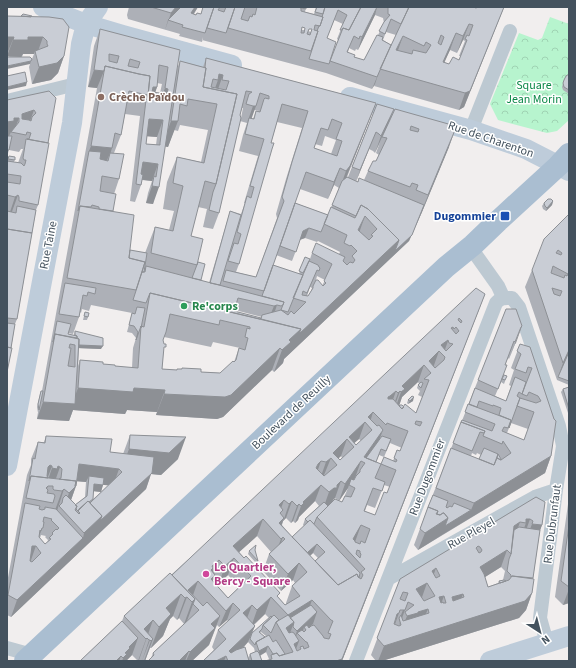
<svg xmlns="http://www.w3.org/2000/svg" width="576" height="668" viewBox="0 0 576 668" font-family="'Source Sans 3',sans-serif">
	<style>
		.forest { fill: url(#forest-crowns) }
		.lines { fill: none; stroke-linecap: round; stroke-linejoin: round }
		.street { stroke: #bdc9d2; stroke-width: 14 }
		.secondary { stroke: #beccda; stroke-width: 20 }
		.primary { stroke: #aabed1; stroke-width: 22 }
		.wall { fill: #adb0b7; fill-rule: evenodd }
		.shaded-wall { fill: #8d9095 }
		.building { fill: #c9cdd5; stroke: #8d9095; fill-rule: evenodd }
		.education-dot { fill: #8d6e63; stroke: #fff; stroke-width: 1.5 }
		.transit-dot { fill: #1a4fb4; stroke: #fff; stroke-width: 1.5 }
		.leisure-dot { fill: #2e9e5b; stroke: #fff; stroke-width: 1.5 }
		.hotel-dot { fill: #d1479c; stroke: #fff; stroke-width: 1.5 }
		.labels { text-anchor: middle; stroke-width: 3; stroke-linejoin: round; paint-order: stroke }
		.park-label { font-size: 12px; fill: #0c8848; stroke: #fff }
		.education-label { font-size: 12px; font-weight: bold; fill: #785e54; stroke: #fff; text-anchor: start }
		.street-label { font-size: 12px; fill: #44525e; stroke: #fff }
		.transit-label { font-size: 12px; font-weight: bold; fill: #164399; stroke: #fff; text-anchor: end }
		.leisure-label { font-size: 12px; font-weight: bold; fill: #27864d; stroke: #fff; text-anchor: start }
		.hotel-label { font-size: 12px; font-weight: bold; fill: #b23c85; stroke: #fff; text-anchor: start }
	</style>
	<defs>
		<pattern id="forest-crowns" width="20" height="18" patternUnits="userSpaceOnUse"><rect width="20" height="18" fill="#b7f4ce"/><path d="M2 6a3 3 0 1 1 6 0M12 15a3 3 0 1 1 6 0" fill="none" stroke="#9fd3b3"/></pattern>
	</defs>
	<rect width="100%" height="100%" fill="#f1eeee"/>
	<path class="forest" d="M 550,17 L 569,24 L 569,120 L 557,131 L 547,133 L 498,120 L 490,104 L 519,33 L 538,40 L 542,38 Z"/>
	<g class="lines">
		<path class="street" d="M 7,101 L 76,84
			M 471,130 L 510,31
			M 476,255 L 498,286 L 503,297
			M 388,579 L 406,569 L 535,497 L 556,490
			M 7,648 L 32,655
			M 356,661 L 496,303 C 501,297 505,298 512,298 L 519,307 L 559,426 L 563,446 L 556,490 L 540,618 L 547,643"/>
		<path class="secondary" d="M 43,7 L 86,24 L 123,35 L 232,65
			M 350,97 L 471,130 L 526,149 L 569,171
			M 7,466 L 72,123 L 81,44 L 86,24 L 98,7
			M 490,661 L 569,636"/>
		<path class="primary" d="M 25,661 L 446,267 L 473,245 L 498,221 L 558,166 L 569,154"/>
	</g>
	<path class="wall" d="M 129,7 L 198,7 L 194,14 L 196,15 L 201,14 L 203,7 L 306,7 L 305,12 L 314,14 L 316,7 L 473,7 L 476,8 L 478,7 L 504,7 L 464,107 L 459,110 L 374,86 L 375,84 L 372,89 L 326,73 L 329,64 L 326,73 L 202,40 L 203,37 L 202,42 L 179,36 L 180,34 L 128,19 L 127,15 ZM 375,15 L 383,18 L 384,23 L 378,35 L 364,60 L 354,57 L 348,52 L 349,48 L 355,51 L 356,49 L 358,50 ZM 334,20 L 343,24 L 337,39 L 338,40 L 329,64 L 327,38 ZM 302,27 L 305,28 L 305,30 L 302,30 ZM 309,29 L 312,29 L 311,32 L 308,31 ZM 386,32 L 396,35 L 391,45 L 383,40 ZM 463,40 L 465,41 L 459,56 L 461,56 L 459,60 L 449,64 L 444,62 L 450,50 L 457,53 Z
		M 7,16 L 31,17 L 64,56 L 58,73 L 51,80 L 32,84 L 29,67 L 30,64 L 7,56 ZM 23,54 L 34,54 L 32,59 L 22,57 Z
		M 100,29 L 177,69 L 180,61 L 203,67 L 206,58 L 376,103 L 347,177 L 348,177 L 377,104 L 390,120 L 395,109 L 449,147 L 422,212 L 409,241 L 284,359 L 283,363 L 274,372 L 272,370 L 223,417 L 217,419 L 156,415 L 157,412 L 127,410 L 125,414 L 73,410 L 69,421 L 37,419 L 38,412 L 38,413 L 37,407 L 40,394 L 41,391 L 42,391 L 97,88 L 88,87 L 94,46 ZM 157,83 L 162,84 L 160,93 L 155,93 L 157,87 ZM 242,108 L 243,108 L 241,118 L 240,115 ZM 254,110 L 259,111 L 256,111 L 253,119 L 251,118 ZM 125,114 L 140,116 L 130,201 L 135,202 L 141,185 L 142,180 L 152,181 L 148,193 L 146,203 L 153,204 L 165,146 L 168,147 L 174,130 L 178,131 L 180,125 L 208,130 L 201,162 L 177,157 L 167,182 L 163,209 L 174,211 L 169,230 L 155,227 L 145,253 L 130,250 L 113,211 L 114,194 L 119,179 L 114,153 L 121,135 ZM 240,121 L 247,123 L 243,135 L 239,151 L 258,156 L 244,203 L 245,203 L 241,214 L 230,211 L 209,283 L 201,280 L 198,262 L 191,236 L 198,207 L 207,209 L 203,227 L 213,229 L 219,213 ZM 277,122 L 302,128 L 286,179 L 276,214 L 277,218 L 256,277 L 236,272 L 239,264 L 271,143 ZM 147,136 L 157,137 L 156,145 L 146,144 ZM 325,136 L 336,140 L 331,154 L 314,148 L 315,144 L 322,146 ZM 380,142 L 376,153 L 379,155 L 376,161 L 368,171 L 364,180 L 358,182 L 356,181 L 369,149 L 373,151 L 375,153 ZM 334,185 L 339,188 L 328,215 L 295,203 L 300,189 L 328,199 ZM 305,238 L 317,242 L 318,241 L 340,252 L 339,254 L 312,253 L 310,259 L 305,257 L 299,274 L 273,265 L 276,255 L 292,261 L 300,240 ZM 317,276 L 325,280 L 322,286 L 316,280 ZM 310,287 L 312,288 L 311,291 L 308,296 L 307,296 ZM 91,305 L 132,313 L 127,332 L 132,333 L 136,338 L 133,348 L 132,368 L 115,366 L 80,360 L 78,366 L 79,348 L 101,349 L 75,331 L 74,335 L 68,334 L 68,333 L 73,334 L 79,317 L 80,312 L 81,313 L 82,309 L 89,311 ZM 235,310 L 262,317 L 260,319 L 234,311 ZM 164,337 L 211,347 L 213,342 L 240,348 L 239,348 L 234,362 L 220,373 L 201,372 L 182,368 L 182,369 L 177,369 L 177,370 L 162,369 L 163,354 L 163,340 Z
		M 569,74 L 569,94 L 563,90 L 562,87 L 564,80 Z
		M 49,91 L 48,143 L 38,205 L 36,210 L 17,319 L 15,324 L 7,372 L 7,161 L 9,156 L 15,157 L 14,162 L 18,163 L 23,149 L 21,149 L 19,152 L 9,150 L 7,156 L 7,100 Z
		M 553,201 L 552,205 L 546,211 L 543,209 L 542,206 L 544,203 Z
		M 569,214 L 569,385 L 557,380 L 525,287 L 532,270 Z
		M 485,294 L 342,661 L 269,659 L 266,652 L 260,656 L 262,661 L 203,661 L 214,650 L 212,647 L 218,630 L 228,621 L 227,620 L 219,627 L 217,625 L 209,645 L 192,661 L 148,661 L 151,658 L 153,653 L 184,624 L 179,618 L 177,620 L 173,616 L 170,619 L 163,636 L 151,648 L 150,648 L 145,661 L 140,661 L 139,660 L 138,661 L 132,655 L 126,661 L 80,661 L 122,621 L 124,616 L 172,574 ZM 418,382 L 419,384 L 418,385 L 417,388 L 420,391 L 418,395 L 422,397 L 416,413 L 404,407 L 399,406 L 402,397 ZM 359,439 L 361,441 L 356,445 L 354,443 ZM 390,443 L 402,448 L 400,451 L 397,450 L 393,461 L 381,464 L 376,478 L 381,464 L 376,462 L 379,455 L 384,457 ZM 341,456 L 342,458 L 340,460 L 338,459 ZM 384,485 L 390,487 L 387,493 L 375,515 L 365,511 L 367,505 L 375,508 ZM 348,488 L 342,502 L 339,501 ZM 335,498 L 338,500 L 332,503 L 333,500 ZM 315,501 L 319,506 L 305,519 L 303,525 L 304,526 L 292,537 L 282,525 L 283,521 L 286,518 L 291,523 L 293,521 L 295,523 L 298,520 L 299,517 ZM 257,536 L 271,552 L 269,554 L 263,571 L 281,591 L 293,580 L 295,583 L 292,586 L 286,603 L 286,604 L 285,605 L 239,552 ZM 313,553 L 318,558 L 315,561 L 310,556 ZM 228,575 L 239,587 L 228,598 L 213,581 L 214,578 L 219,583 ZM 265,614 L 269,618 L 252,633 L 255,626 L 254,625 ZM 261,632 L 266,636 L 265,637 L 260,633 ZM 248,642 L 254,648 L 255,652 L 250,654 L 248,658 L 244,647 Z
		M 506,309 L 516,343 L 515,344 L 509,359 L 508,358 L 505,365 L 502,379 L 507,376 L 504,384 L 501,382 L 495,396 L 506,401 L 511,386 L 509,385 L 514,370 L 511,368 L 520,344 L 530,347 L 554,419 L 551,456 L 545,473 L 418,550 L 414,545 L 428,507 ZM 511,423 L 528,429 L 524,440 L 507,433 ZM 472,453 L 476,455 L 477,453 L 481,455 L 479,459 L 471,456 Z
		M 85,312 L 88,317 L 87,320 L 83,320 Z
		M 569,387 L 569,411 L 568,413 L 561,392 L 563,389 Z
		M 408,400 L 413,401 L 408,404 L 407,403 Z
		M 130,435 L 178,459 L 161,475 L 151,474 L 146,489 L 11,617 L 7,615 L 7,583 L 27,475 L 31,465 L 31,459 L 38,442 L 44,442 L 46,436 L 110,452 L 123,454 ZM 77,481 L 86,482 L 85,497 L 75,505 L 71,500 L 76,486 ZM 103,484 L 109,485 L 92,500 L 93,491 L 101,492 ZM 41,535 L 46,536 L 45,537 L 48,540 L 47,543 L 45,544 L 40,538 Z
		M 536,497 L 542,525 L 540,530 L 533,578 L 532,593 L 526,610 L 519,618 L 382,661 L 376,661 L 371,655 L 400,579 ZM 501,567 L 505,571 L 503,580 L 499,581 L 498,583 L 488,587 L 485,577 Z
		M 569,497 L 569,603 L 563,605 L 555,597 Z
		M 249,551 L 258,561 L 257,564 L 248,554 Z"/>
	<path class="shaded-wall" d="M 176,7 L 187,7 L 168,20 L 165,30 L 171,13 Z
		M 195,7 L 198,7 L 188,22 L 191,13 Z
		M 377,7 L 375,15 L 358,50 L 362,37 Z
		M 504,7 L 464,107 L 459,110 L 465,93 Z
		M 469,24 L 463,40 L 457,53 L 463,36 Z
		M 456,33 L 450,50 L 437,79 L 443,62 Z
		M 403,36 L 397,53 L 396,50 Z
		M 7,37 L 14,37 L 7,54 Z
		M 28,37 L 43,37 L 37,54 L 35,51 L 34,54 L 23,54 L 21,57 L 7,56 L 13,40 Z
		M 64,56 L 58,73 L 51,80 L 32,84 L 39,67 Z
		M 31,61 L 30,64 L 7,69 L 7,66 Z
		M 94,70 L 104,71 L 97,88 L 88,87 Z
		M 379,72 L 375,84 L 372,89 L 377,77 Z
		M 219,74 L 223,75 L 217,92 L 214,91 L 218,80 Z
		M 27,82 L 26,86 L 7,90 L 7,87 Z
		M 153,87 L 157,87 L 151,104 Z
		M 165,88 L 168,89 L 162,105 L 159,105 Z
		M 376,103 L 344,183 L 340,188 L 346,171 Z
		M 253,106 L 256,106 L 250,123 L 249,118 L 247,123 Z
		M 394,109 L 388,125 L 382,137 L 375,153 L 381,136 Z
		M 34,110 L 28,127 L 16,131 L 22,114 Z
		M 14,118 L 19,118 L 14,132 L 11,132 L 8,138 L 7,138 L 7,122 Z
		M 149,119 L 163,120 L 157,137 L 143,136 Z
		M 171,121 L 178,121 L 168,147 L 162,146 Z
		M 455,130 L 449,147 L 422,212 L 409,241 L 284,359 L 283,363 L 274,372 L 282,350 L 289,340 L 424,205 Z
		M 376,132 L 369,149 L 354,187 L 360,170 Z
		M 91,146 L 112,148 L 109,158 L 110,153 L 103,170 L 89,151 Z
		M 143,162 L 158,164 L 152,181 L 136,179 Z
		M 340,168 L 334,185 L 328,199 L 334,182 Z
		M 152,186 L 159,187 L 153,204 L 146,203 Z
		M 18,195 L 10,217 L 8,218 L 15,197 Z
		M 553,201 L 552,205 L 546,211 L 547,208 Z
		M 365,216 L 359,233 L 352,247 L 358,230 Z
		M 309,228 L 305,238 L 299,240 L 303,231 Z
		M 317,270 L 310,287 L 304,301 L 307,293 Z
		M 485,294 L 342,661 L 336,661 Z
		M 277,305 L 273,317 L 269,318 L 274,306 Z
		M 522,326 L 516,343 L 515,344 L 509,359 L 521,327 Z
		M 453,327 L 443,355 L 439,351 L 433,368 L 429,361 L 441,345 L 451,328 Z
		M 75,344 L 103,346 L 101,349 L 76,348 Z
		M 280,348 L 272,370 L 223,417 L 217,419 L 156,415 L 164,394 L 225,397 Z
		M 569,350 L 569,352 L 557,380 L 563,363 Z
		M 424,365 L 418,382 L 402,397 L 399,406 L 395,409 L 401,392 L 402,386 Z
		M 78,388 L 134,388 L 165,390 L 157,412 L 127,410 L 125,414 L 73,410 L 69,421 L 37,419 L 43,402 L 72,404 Z
		M 396,391 L 390,408 L 382,413 L 388,397 Z
		M 400,391 L 394,408 L 392,410 L 398,393 Z
		M 414,397 L 413,401 L 408,404 L 410,401 Z
		M 373,412 L 369,426 L 368,417 Z
		M 365,422 L 359,439 L 352,445 L 349,437 Z
		M 383,430 L 377,446 L 365,463 L 364,457 Z
		M 186,437 L 178,459 L 161,475 L 151,474 L 146,489 L 11,617 L 17,600 L 83,538 L 84,533 L 102,516 L 151,474 L 121,471 L 129,449 Z
		M 347,439 L 341,456 L 334,462 L 333,453 Z
		M 551,456 L 545,473 L 442,535 L 445,526 L 471,510 L 474,503 Z
		M 331,458 L 324,475 L 320,479 L 326,462 Z
		M 321,461 L 315,478 L 316,468 L 318,464 Z
		M 361,461 L 355,478 L 350,485 L 349,485 L 348,488 L 339,501 L 345,484 Z
		M 79,464 L 119,469 L 113,486 L 88,483 L 89,476 L 86,482 L 73,481 Z
		M 50,465 L 52,466 L 46,482 L 47,483 L 52,468 L 58,466 L 60,467 L 54,484 L 76,486 L 70,503 L 63,510 L 69,493 L 64,489 L 57,511 L 54,513 L 62,491 L 53,486 L 48,486 L 42,501 L 48,467 Z
		M 341,481 L 335,498 L 333,500 L 331,505 L 328,505 L 323,509 L 329,492 Z
		M 94,484 L 103,485 L 101,492 L 92,491 Z
		M 321,485 L 315,501 L 299,517 L 298,520 L 295,523 L 301,506 L 303,502 Z
		M 284,500 L 278,517 L 279,505 Z
		M 292,501 L 286,518 L 283,521 L 278,535 L 279,523 L 284,519 L 289,504 Z
		M 299,504 L 293,521 L 291,523 L 297,506 Z
		M 448,518 L 442,535 L 418,550 L 425,533 Z
		M 263,519 L 257,536 L 227,563 L 233,546 Z
		M 526,519 L 530,519 L 524,536 L 521,536 L 526,523 Z
		M 520,522 L 514,539 L 511,541 L 514,526 Z
		M 532,524 L 542,525 L 536,542 L 526,540 Z
		M 361,525 L 355,542 L 350,552 L 353,539 Z
		M 40,530 L 41,531 L 30,563 L 26,563 L 32,546 Z
		M 283,537 L 277,554 L 275,555 L 281,539 Z
		M 317,544 L 313,553 L 304,561 L 308,552 Z
		M 507,550 L 501,567 L 474,584 L 480,567 Z
		M 234,558 L 228,575 L 219,583 L 225,566 Z
		M 219,560 L 213,577 L 208,581 L 212,566 Z
		M 299,563 L 293,580 L 281,591 L 288,574 Z
		M 436,568 L 430,585 L 432,571 Z
		M 215,575 L 209,592 L 211,579 Z
		M 198,581 L 192,598 L 187,597 L 179,618 L 177,620 L 188,590 Z
		M 427,583 L 421,600 L 416,589 Z
		M 569,589 L 569,603 L 563,605 Z
		M 532,593 L 526,610 L 519,618 L 382,661 L 378,661 L 384,646 Z
		M 181,594 L 173,616 L 170,619 L 163,636 L 151,648 L 166,608 Z
		M 463,594 L 457,611 L 452,597 Z
		M 444,596 L 438,612 L 439,597 Z
		M 271,597 L 265,614 L 251,627 L 257,610 Z
		M 195,599 L 187,621 L 184,624 L 192,602 Z
		M 312,600 L 306,617 L 293,625 L 288,639 L 283,635 L 288,615 Z
		M 408,602 L 399,626 L 400,622 L 399,620 L 403,610 Z
		M 233,603 L 227,620 L 219,627 L 226,611 Z
		M 252,605 L 246,621 L 243,613 Z
		M 428,609 L 421,625 L 400,633 L 407,616 L 418,612 Z
		M 400,610 L 393,630 L 397,614 Z
		M 317,612 L 313,624 L 306,630 L 304,627 L 302,635 L 297,633 L 295,641 L 292,643 L 297,631 Z
		M 220,616 L 209,645 L 192,661 L 186,661 L 190,652 L 211,624 Z
		M 153,620 L 139,660 L 138,661 L 146,639 L 144,629 Z
		M 255,626 L 248,642 L 234,657 L 236,650 L 233,658 L 229,651 Z
		M 138,638 L 132,655 L 126,661 L 122,661 L 125,653 L 129,647 Z
		M 153,639 L 145,661 L 144,661 L 151,641 Z
		M 149,640 L 150,640 L 142,661 Z
		M 299,641 L 293,657 L 294,644 Z
		M 268,646 L 266,652 L 257,657 L 259,651 Z
		M 189,651 L 185,661 L 179,661 Z
		M 121,656 L 119,661 L 116,661 Z
		M 226,656 L 224,661 L 216,661 Z"/>
	<path class="building" d="M 151,7 L 176,7 L 171,13 Z
		M 181,7 L 195,7 L 191,13 L 196,15 L 197,13 L 201,14 L 203,7 L 214,7 L 205,33 L 182,27 L 183,25 L 168,20 Z
		M 214,7 L 220,7 L 218,10 L 224,12 L 226,7 L 235,7 L 226,33 L 207,28 Z
		M 235,7 L 245,7 L 241,19 L 248,21 L 250,16 L 252,17 L 253,14 L 255,15 L 257,7 L 298,7 L 301,8 L 301,11 L 323,17 L 320,26 L 315,25 L 314,30 L 318,31 L 311,51 L 228,28 ZM 302,27 L 305,28 L 304,33 L 301,33 ZM 309,29 L 312,29 L 310,35 L 307,34 Z
		M 298,7 L 306,7 L 306,9 Z
		M 317,7 L 325,7 L 323,14 L 315,12 Z
		M 325,7 L 361,7 L 349,30 L 343,28 L 342,30 L 340,30 L 347,15 L 338,10 L 327,38 L 336,42 L 329,64 L 309,59 L 318,31 L 317,31 L 319,26 L 320,26 L 323,17 L 322,17 Z
		M 361,7 L 377,7 L 362,37 L 360,36 L 359,39 L 354,36 L 347,52 L 355,55 L 354,57 L 364,60 L 377,35 L 383,37 L 382,40 L 391,45 L 377,77 L 330,61 L 343,28 L 349,30 Z
		M 388,7 L 409,7 L 401,24 L 391,19 L 385,34 L 379,31 L 384,22 L 390,15 L 388,14 Z
		M 409,7 L 473,7 L 476,8 L 478,7 L 504,7 L 470,91 L 465,93 L 380,69 ZM 469,24 L 473,25 L 469,36 L 467,35 L 465,39 L 467,40 L 459,60 L 453,57 L 449,64 L 443,62 L 456,33 L 463,36 ZM 441,35 L 444,37 L 441,45 L 438,43 ZM 403,36 L 424,46 L 426,42 L 431,45 L 426,53 L 413,50 L 412,54 L 396,50 Z
		M 23,14 L 32,16 L 31,17 L 21,16 Z
		M 7,16 L 49,17 L 63,19 L 69,27 L 64,56 L 57,63 L 39,67 L 35,51 L 48,46 L 47,44 L 47,41 L 43,37 L 28,37 L 28,40 L 13,40 L 14,37 L 7,37 Z
		M 100,29 L 180,50 L 159,187 L 152,186 L 154,176 L 156,177 L 158,164 L 143,162 L 141,174 L 143,175 L 141,185 L 136,184 L 146,100 L 148,95 L 150,76 L 139,74 L 105,66 L 104,71 L 94,70 ZM 109,54 L 119,56 L 117,63 L 109,61 ZM 130,59 L 140,62 L 138,68 L 128,66 ZM 159,65 L 168,67 L 165,88 L 168,89 L 167,94 L 152,92 L 153,87 L 157,87 ZM 149,119 L 163,120 L 160,143 L 160,145 L 146,144 Z
		M 7,57 L 30,57 L 32,59 L 31,61 L 7,66 Z
		M 206,58 L 376,103 L 350,166 L 346,171 L 340,168 L 334,182 L 306,172 L 264,291 L 223,281 L 226,270 L 256,277 L 284,201 L 282,197 L 292,162 L 308,111 L 282,104 L 271,143 L 274,143 L 272,149 L 239,264 L 228,261 L 234,243 L 238,244 L 241,234 L 237,232 L 247,196 L 251,198 L 254,187 L 250,186 L 264,139 L 245,134 L 249,118 L 254,119 L 256,111 L 260,112 L 264,99 L 265,98 L 269,99 L 269,96 L 260,93 L 256,106 L 253,106 L 246,104 L 249,94 L 252,92 L 246,91 L 240,115 L 241,118 L 219,213 L 209,210 L 213,192 L 216,184 L 237,94 L 203,87 L 206,68 L 205,67 ZM 219,74 L 223,75 L 222,80 L 229,81 L 226,90 L 211,87 L 213,79 L 218,80 ZM 332,119 L 342,123 L 336,139 L 342,141 L 337,156 L 314,148 L 321,128 L 328,130 Z
		M 180,61 L 206,68 L 203,87 L 237,94 L 216,184 L 205,181 L 191,236 L 203,239 L 197,265 L 151,253 L 155,227 L 173,231 L 183,186 L 173,183 L 177,157 L 204,163 L 217,104 L 188,99 L 187,106 L 180,104 L 178,121 L 171,121 Z
		M 105,66 L 139,74 L 150,76 L 148,95 L 129,91 L 121,135 L 115,133 L 112,148 L 91,146 Z
		M 25,72 L 27,82 L 7,87 L 7,76 Z
		M 569,74 L 569,90 L 564,87 L 563,83 L 564,80 L 566,76 Z
		M 49,91 L 56,98 L 48,143 L 27,139 L 29,139 L 31,133 L 27,132 L 26,135 L 11,132 L 19,122 L 19,118 L 14,118 L 14,121 L 7,122 L 7,100 ZM 34,110 L 36,113 L 32,117 L 31,121 L 29,120 L 22,119 L 22,114 Z
		M 377,104 L 394,109 L 381,136 L 379,134 L 376,132 L 360,170 L 352,167 Z
		M 395,109 L 452,125 L 455,130 L 428,195 L 416,190 L 418,185 L 412,183 L 410,187 L 368,171 L 373,161 L 376,161 L 387,138 L 382,137 ZM 411,126 L 419,129 L 418,132 L 410,130 Z
		M 7,136 L 12,136 L 9,150 L 7,150 Z
		M 26,139 L 49,143 L 38,205 L 19,201 L 19,197 L 18,195 L 15,197 L 7,195 L 7,182 L 20,184 L 21,176 L 7,174 L 7,161 L 21,163 L 24,166 L 25,164 L 26,160 L 24,160 L 23,158 Z
		M 89,151 L 101,152 L 100,159 L 108,161 L 110,153 L 124,154 L 119,179 L 102,176 L 100,191 L 116,194 L 113,211 L 99,209 L 99,207 L 92,205 L 91,207 L 80,206 L 78,211 Z
		M 9,156 L 15,157 L 15,160 L 8,159 Z
		M 347,177 L 358,182 L 359,178 L 424,205 L 412,235 L 395,251 L 399,240 L 368,209 L 361,205 L 356,216 L 332,205 L 342,181 Z
		M 548,199 L 551,199 L 553,201 L 547,208 L 545,206 L 544,203 Z
		M 295,203 L 328,215 L 321,232 L 309,228 L 303,231 L 296,252 L 280,246 Z
		M 361,205 L 368,209 L 399,240 L 299,334 L 301,329 L 261,319 L 262,315 L 281,310 L 288,315 L 291,311 L 294,314 L 306,302 L 293,298 L 309,261 L 318,265 L 319,267 L 320,268 L 319,271 L 317,270 L 307,293 L 303,291 L 302,295 L 308,296 L 313,288 L 313,286 L 316,280 L 318,280 L 323,286 L 326,283 L 324,281 L 332,264 L 312,253 L 316,243 L 345,257 L 343,261 L 347,265 L 350,262 L 353,263 L 355,260 L 352,256 L 357,251 L 351,245 L 350,246 L 344,243 L 347,235 L 324,224 L 331,207 L 355,218 ZM 365,216 L 377,229 L 371,235 L 373,236 L 369,240 L 358,230 Z
		M 17,206 L 36,210 L 32,233 L 7,229 L 7,211 L 16,213 Z
		M 80,206 L 134,215 L 129,258 L 145,262 L 136,290 L 67,278 Z
		M 230,211 L 241,215 L 220,285 L 210,283 Z
		M 569,214 L 569,350 L 563,363 L 532,270 L 544,239 ZM 558,250 L 562,253 L 561,255 L 556,253 ZM 553,266 L 568,274 L 567,276 L 565,275 L 564,278 L 551,273 ZM 552,288 L 562,291 L 560,296 L 554,294 Z
		M 7,229 L 32,233 L 17,319 L 7,318 Z
		M 130,250 L 147,253 L 144,272 L 142,272 L 145,262 L 129,258 Z
		M 305,257 L 310,259 L 303,273 L 299,271 Z
		M 198,262 L 205,264 L 201,280 L 192,278 Z
		M 273,265 L 303,275 L 288,312 L 281,310 L 284,302 L 262,296 Z
		M 146,266 L 284,302 L 283,305 L 281,306 L 277,305 L 274,306 L 238,298 L 234,311 L 261,318 L 260,319 L 150,293 L 146,303 L 133,300 L 142,272 L 145,272 Z
		M 65,283 L 96,288 L 95,294 L 88,292 L 87,296 L 83,295 L 79,317 L 59,314 Z
		M 476,288 L 485,294 L 342,659 L 336,661 L 265,661 L 272,659 L 271,655 L 277,653 L 279,656 L 293,652 L 291,648 L 276,622 L 288,615 L 271,597 L 257,610 L 252,605 L 243,613 L 255,626 L 229,651 L 231,653 L 236,650 L 245,647 L 249,661 L 228,661 L 226,656 L 216,661 L 203,661 L 226,639 L 218,630 L 240,610 L 233,603 L 226,611 L 198,581 L 188,590 L 203,606 L 207,602 L 220,616 L 211,624 L 215,628 L 190,652 L 189,651 L 179,661 L 148,661 L 154,655 L 153,653 L 199,610 L 193,604 L 195,599 L 172,575 ZM 459,318 L 462,321 L 461,323 L 458,320 ZM 453,327 L 454,329 L 456,327 L 459,331 L 456,334 L 451,328 ZM 448,340 L 449,343 L 453,344 L 446,351 L 441,345 ZM 439,351 L 445,357 L 444,360 L 435,368 L 429,361 ZM 424,365 L 431,373 L 424,379 L 429,380 L 416,413 L 405,404 L 402,409 L 393,399 L 388,399 L 388,397 L 390,396 L 396,391 L 398,393 L 400,391 L 401,392 L 405,389 L 402,386 ZM 373,412 L 386,425 L 387,423 L 408,431 L 400,451 L 397,450 L 394,458 L 397,460 L 396,462 L 384,457 L 381,464 L 396,470 L 387,493 L 384,492 L 375,515 L 364,511 L 373,488 L 382,491 L 385,482 L 375,478 L 381,464 L 364,457 L 383,430 L 379,425 L 377,426 L 368,417 ZM 416,421 L 422,422 L 420,426 L 415,424 ZM 365,422 L 372,430 L 356,445 L 349,437 ZM 347,439 L 354,447 L 340,460 L 333,453 ZM 331,458 L 337,465 L 324,476 L 316,468 L 318,464 L 321,461 L 326,462 ZM 361,461 L 365,463 L 360,470 L 360,472 L 356,476 L 354,480 L 351,479 L 349,485 L 355,488 L 351,497 L 345,496 L 342,502 L 335,499 L 317,517 L 365,569 L 361,572 L 363,575 L 361,579 L 358,577 L 357,574 L 338,585 L 279,523 L 284,518 L 280,513 L 283,510 L 279,505 L 284,500 L 289,504 L 292,501 L 297,506 L 299,504 L 301,506 L 304,503 L 303,502 L 321,485 L 329,492 L 334,488 L 337,488 L 337,485 L 341,481 L 345,484 ZM 263,519 L 281,539 L 283,537 L 285,539 L 269,554 L 288,574 L 299,563 L 307,572 L 292,586 L 300,596 L 285,605 L 277,596 L 280,593 L 246,556 L 244,558 L 233,546 ZM 361,525 L 370,529 L 365,543 L 361,541 L 360,544 L 355,542 L 355,541 L 353,539 ZM 357,550 L 360,551 L 360,553 L 361,554 L 360,558 L 356,554 ZM 234,558 L 251,576 L 228,598 L 211,579 L 215,575 L 211,570 L 213,568 L 212,566 L 219,560 L 225,566 ZM 312,600 L 331,620 L 333,621 L 328,633 L 331,634 L 329,639 L 324,638 L 323,636 L 314,625 L 311,626 L 309,628 L 307,625 L 304,627 L 306,630 L 304,632 L 302,630 L 297,633 L 306,642 L 307,642 L 309,647 L 304,649 L 303,646 L 300,647 L 301,649 L 297,651 L 294,644 L 299,641 L 294,633 L 292,632 L 289,633 L 286,628 L 294,622 L 288,615 Z
		M 150,293 L 301,329 L 289,340 L 291,342 L 282,350 L 280,348 L 231,395 L 225,397 L 164,394 L 165,390 L 134,388 L 133,392 L 78,388 L 80,360 L 103,362 L 103,364 L 115,365 L 115,366 L 138,368 L 141,326 L 144,327 ZM 170,314 L 219,325 L 220,320 L 250,327 L 250,329 L 247,328 L 245,337 L 248,338 L 245,350 L 239,348 L 236,360 L 234,362 L 233,361 L 220,373 L 201,372 L 201,369 L 182,368 L 182,369 L 177,369 L 177,370 L 162,369 L 164,347 L 166,347 L 166,344 L 164,344 L 163,340 L 166,332 Z
		M 137,307 L 145,308 L 141,328 L 141,326 L 136,340 L 138,332 L 134,326 L 129,325 L 132,313 L 135,314 Z
		M 506,309 L 516,309 L 522,326 L 521,327 L 515,342 L 514,341 L 505,365 L 507,365 L 498,389 L 478,380 Z
		M 85,312 L 89,313 L 88,317 L 84,316 Z
		M 57,321 L 71,324 L 68,334 L 77,336 L 77,338 L 55,334 L 53,342 Z
		M 7,323 L 15,324 L 11,348 L 7,347 Z
		M 75,331 L 103,338 L 103,346 L 79,345 L 79,339 L 77,338 L 77,336 L 75,335 Z
		M 55,334 L 79,339 L 75,404 L 43,402 ZM 70,344 L 75,345 L 75,367 L 68,366 L 71,348 L 69,348 Z
		M 520,344 L 530,347 L 554,419 L 556,421 L 551,456 L 474,503 L 436,488 L 451,448 L 494,465 L 497,458 L 501,460 L 511,453 L 503,441 L 502,444 L 483,436 L 485,431 L 461,422 L 462,420 L 492,431 L 495,424 L 465,412 L 468,404 L 511,420 L 508,428 L 504,427 L 502,431 L 524,440 L 534,412 L 517,406 L 520,398 L 536,403 L 541,401 L 538,396 L 529,392 L 527,396 L 522,394 L 532,368 L 528,367 L 526,373 L 515,369 L 521,354 L 517,351 Z
		M 7,347 L 12,348 L 7,372 Z
		M 569,352 L 569,381 L 558,377 Z
		M 504,375 L 507,376 L 505,380 L 502,379 Z
		M 515,377 L 526,382 L 522,394 L 519,392 L 517,396 L 520,398 L 509,428 L 511,420 L 499,415 L 501,408 L 493,405 L 493,406 L 479,401 L 477,407 L 469,404 L 475,388 L 506,401 Z
		M 421,382 L 423,383 L 421,388 L 418,385 Z
		M 569,387 L 569,409 L 563,389 Z
		M 41,391 L 43,391 L 39,410 L 38,404 Z
		M 412,396 L 414,397 L 410,401 L 408,400 Z
		M 400,405 L 402,405 L 404,407 L 402,409 L 399,406 Z
		M 461,422 L 485,431 L 484,433 L 480,432 L 472,451 L 453,443 Z
		M 130,435 L 186,437 L 169,453 L 129,449 Z
		M 46,436 L 112,439 L 110,452 L 154,457 L 152,473 L 100,521 L 102,516 L 90,503 L 122,472 L 119,469 L 79,464 L 76,486 L 75,486 L 76,481 L 59,479 L 61,478 L 62,469 L 60,467 L 58,466 L 57,469 L 52,468 L 52,466 L 50,465 L 48,467 L 47,476 L 48,478 L 31,476 L 29,481 L 33,458 L 35,459 L 38,442 L 45,443 Z
		M 382,436 L 391,439 L 386,451 L 381,449 L 376,462 L 366,458 Z
		M 484,448 L 498,454 L 494,465 L 479,459 Z
		M 498,454 L 501,459 L 501,460 L 497,458 Z
		M 31,476 L 76,481 L 75,487 L 69,493 L 64,489 L 62,491 L 54,490 L 53,489 L 53,486 L 48,486 L 46,488 L 48,490 L 47,493 L 54,494 L 55,496 L 53,503 L 26,498 Z
		M 89,476 L 104,478 L 103,485 L 94,484 L 93,499 L 89,502 L 88,501 L 78,511 L 76,509 L 77,506 L 75,505 L 87,496 Z
		M 66,495 L 77,506 L 75,510 L 79,514 L 80,513 L 78,511 L 79,509 L 88,501 L 102,516 L 84,533 L 59,506 L 62,503 L 63,498 Z
		M 433,495 L 448,501 L 446,507 L 447,508 L 450,506 L 452,507 L 454,503 L 471,510 L 445,526 L 448,518 L 444,513 L 443,513 L 440,515 L 437,514 L 438,511 L 428,507 Z
		M 536,497 L 545,502 L 542,525 L 532,524 L 533,521 L 530,519 L 526,519 L 526,523 L 520,522 L 514,526 L 511,554 L 507,550 L 480,567 L 484,574 L 488,587 L 509,580 L 512,576 L 534,579 L 532,593 L 525,601 L 384,646 L 377,638 L 400,579 ZM 478,546 L 480,547 L 482,550 L 481,552 L 479,553 L 476,548 ZM 436,568 L 440,576 L 436,578 L 432,571 ZM 427,583 L 435,596 L 424,601 L 416,589 ZM 403,592 L 408,593 L 405,601 L 400,599 ZM 463,594 L 464,597 L 453,601 L 452,597 ZM 444,596 L 446,603 L 443,603 L 443,602 L 441,603 L 439,597 ZM 408,602 L 414,605 L 405,612 L 407,616 L 418,613 L 418,612 L 428,609 L 429,613 L 403,621 L 401,615 L 399,618 L 401,625 L 399,626 L 394,624 L 397,614 L 399,613 L 400,610 L 405,610 Z
		M 324,502 L 328,506 L 317,517 L 314,524 L 310,520 L 308,522 L 305,519 Z
		M 25,503 L 40,506 L 39,509 L 42,510 L 45,509 L 45,507 L 56,509 L 83,538 L 17,600 L 8,595 ZM 44,517 L 52,519 L 51,520 L 59,528 L 57,530 L 56,529 L 52,533 L 53,534 L 49,538 L 51,539 L 45,544 L 39,537 L 40,530 L 41,531 L 42,528 L 43,528 L 44,522 L 43,522 ZM 32,546 L 36,546 L 41,553 L 32,562 L 30,561 Z
		M 428,507 L 438,511 L 436,514 L 440,515 L 443,513 L 444,513 L 448,518 L 425,533 L 420,529 Z
		M 310,520 L 360,573 L 359,578 L 357,574 L 338,585 L 315,561 L 325,552 L 317,544 L 308,552 L 308,553 L 292,537 Z
		M 569,525 L 569,587 L 561,581 Z
		M 519,527 L 540,530 L 533,578 L 512,576 L 511,577 L 511,575 L 507,571 L 509,559 L 511,554 L 514,530 Z
		M 256,545 L 255,550 L 258,561 L 249,551 Z
		M 170,573 L 195,599 L 192,602 L 187,597 L 185,598 L 181,594 L 166,608 L 171,614 L 159,627 L 153,620 L 144,629 L 153,639 L 151,641 L 150,640 L 149,640 L 147,638 L 146,639 L 124,616 Z
		M 504,580 L 506,581 L 500,583 L 499,581 Z
		M 311,605 L 317,612 L 297,631 L 293,627 L 294,622 L 290,618 Z
		M 274,615 L 279,620 L 276,622 L 271,633 L 263,625 Z
		M 271,616 L 272,617 L 263,625 L 262,629 L 259,632 L 265,637 L 256,642 L 255,645 L 250,639 L 252,633 Z
		M 122,621 L 138,638 L 129,647 L 130,648 L 125,653 L 127,654 L 123,658 L 121,656 L 116,661 L 80,661 Z
		M 269,635 L 273,642 L 276,640 L 285,654 L 279,656 L 277,653 L 273,654 L 268,646 L 259,651 L 256,642 Z
		M 257,651 L 259,653 L 262,661 L 252,661 L 250,654 Z"/>
	<circle class="education-dot" cx="101" cy="97" r="4"/>
	<rect class="transit-dot" x="500" y="211" width="10" height="10" rx="2"/>
	<circle class="leisure-dot" cx="184" cy="306" r="4"/>
	<circle class="hotel-dot" cx="206" cy="574" r="4"/>
	<g class="labels">
		<g class="park-label">
			<text x="534" y="89">Square<tspan x="534" dy="14">Jean Morin</tspan></text>
		</g>
		<g class="education-label">
			<text x="109" y="101">Crèche Païdou</text>
		</g>
		<g class="street-label">
			<text transform="translate(491 139) rotate(19)" y="4">Rue de Charenton</text>
			<text transform="translate(48 245) rotate(-79)" y="4">Rue Taine</text>
			<text transform="translate(291 412) rotate(-43)" y="4">Boulevard de Reuilly</text>
			<text transform="translate(427 477) rotate(-69)" y="4">Rue Dugommier</text>
			<text transform="translate(552 524) rotate(-83)" y="4">Rue Dubrunfaut</text>
			<text transform="translate(471 533) rotate(-29)" y="4">Rue Pleyel</text>
		</g>
		<g class="transit-label">
			<text x="496" y="220">Dugommier</text>
		</g>
		<g class="leisure-label">
			<text x="192" y="310">Re'corps</text>
		</g>
		<g class="hotel-label">
			<text x="214" y="571">Le Quartier,<tspan x="214" dy="14">Bercy - Square</tspan></text>
		</g>
	</g>
	<rect width="576" height="668" fill="none" stroke="#44525e" stroke-width="16"/>
	<g transform="translate(540 632) rotate(144)" stroke="#ffffff" stroke-width="3" paint-order="stroke">
	<path d="M0-3L7 15L0 10L-7 15Z" fill="#44525e"/>
	<text y="-6" font-size="11" font-weight="bold" text-anchor="middle" fill="#44525e">N</text>
	</g>
</svg>
